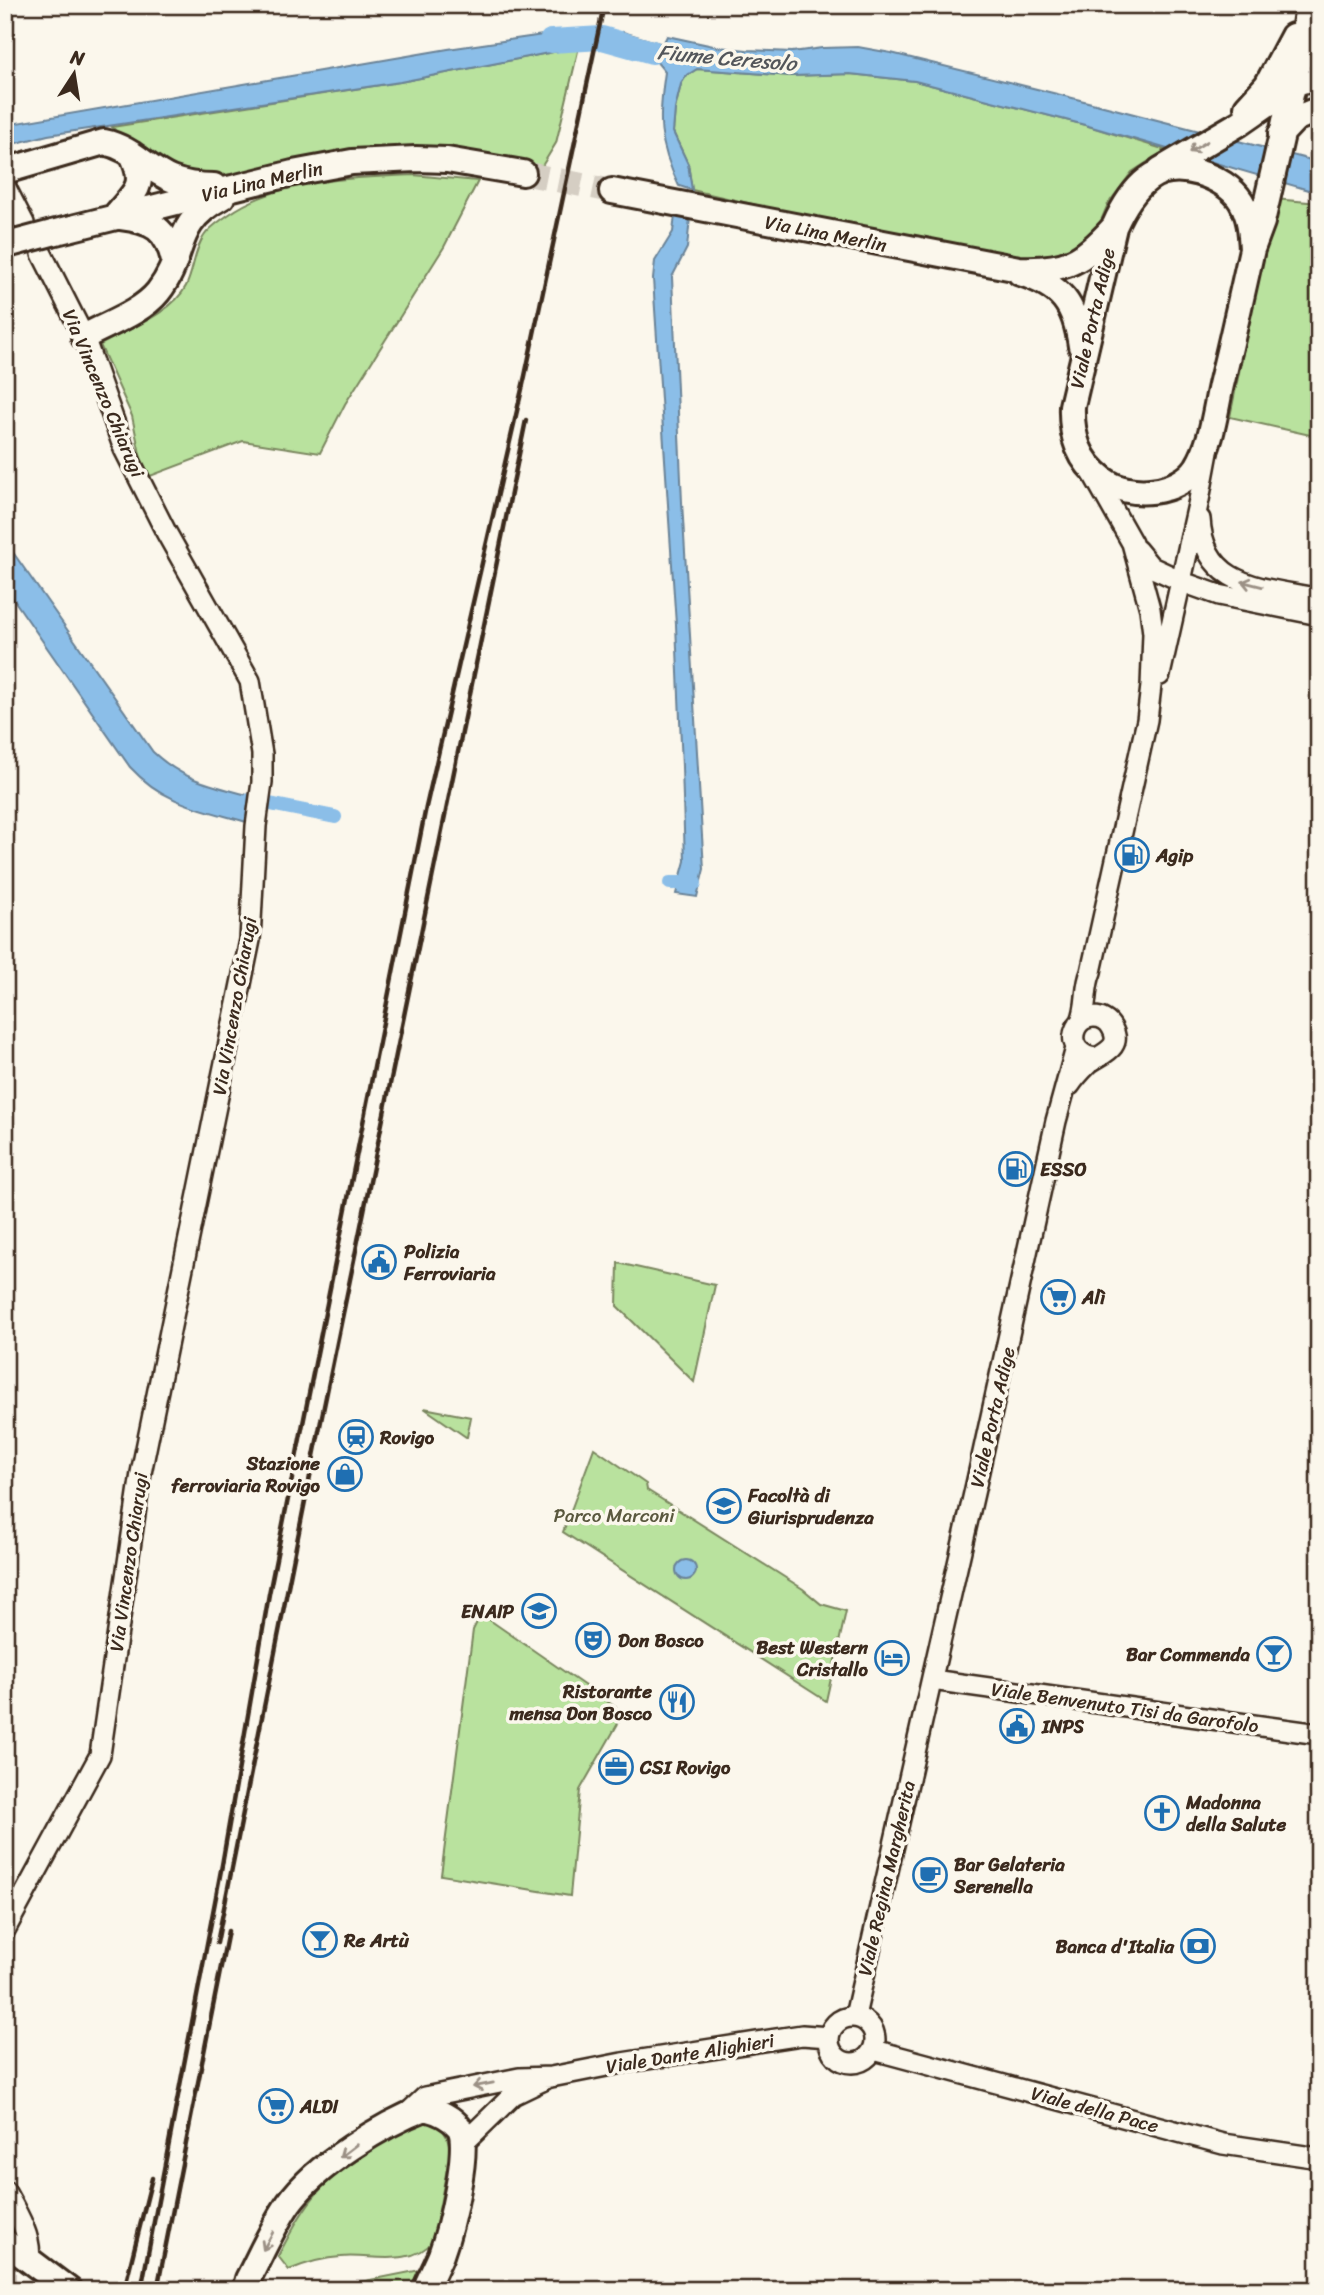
<svg xmlns="http://www.w3.org/2000/svg" width="1324" height="2295" viewBox="0 0 1324 2295" font-family="Sriracha,sans-serif">
	<style>
		.green { fill: #b9e29e; stroke: #7a865e; stroke-width: 2 }
		.water { fill: #8bbee8; stroke: #6b8397; stroke-width: 2 }
		.lines { fill: none; stroke-linecap: round; stroke-linejoin: round }
		.canal { stroke: #8bbee8; stroke-width: 14 }
		.river { stroke: #8bbee8; stroke-width: 24 }
		.major-tunnel { stroke: #d5cec3; stroke-width: 24; stroke-dasharray: 24 12; stroke-linecap: butt }
		.minor-casing { stroke: #3b2a1e; stroke-width: 24 }
		.major-casing { stroke: #3b2a1e; stroke-width: 30 }
		.minor { stroke: #fbf7ec; stroke-width: 19 }
		.major { stroke: #fbf7ec; stroke-width: 24 }
		.rail { stroke: #3b2a1e; stroke-width: 4.5 }
		.major-bridge-casing { stroke: #3b2a1e; stroke-width: 30; stroke-linecap: butt }
		.major-bridge { stroke: #fbf7ec; stroke-width: 24 }
		.oneway { stroke: #9b9085 }
		.labels { text-anchor: middle; stroke-width: 7; stroke-linejoin: round; paint-order: stroke }
		.street-label { font-size: 19px; fill: #3b2a1e; stroke: #fbf7ec }
		.poi-label { font-size: 19px; font-weight: bold; fill: #3b2a1e; stroke: #fbf7ec; text-anchor: start }
		.park-label { font-size: 19px; fill: #5a583e; stroke: #fbf7ec }
		.water-label { font-size: 21px; font-style: italic; fill: #53565b; stroke: #fbf7ec }
	</style>
	<rect width="100%" height="100%" fill="#fbf7ec"/>
	<filter id="ink" filterUnits="userSpaceOnUse"><feTurbulence type="fractalNoise" baseFrequency=".0143" numOctaves="2"/><feDisplacementMap in="SourceGraphic" scale="14" xChannelSelector="R" yChannelSelector="G"/><feConvolveMatrix kernelMatrix="1 2 1 2 8 2 1 2 1" color-interpolation-filters="sRGB"/></filter>
	<g filter="url(#ink)">
		<path class="green" d="M 579,47 L 556,143 L 542,166 L 481,157 L 251,174 L 202,175 L 172,170 L 129,143 L 112,127 L 400,82 Z
			M 697,69 L 792,76 L 850,74 L 915,81 L 1085,125 L 1166,150 L 1132,172 L 1108,204 L 1100,223 L 1083,245 L 1051,260 L 918,242 L 692,190 L 688,164 L 673,132 L 675,109 L 681,84 L 686,76 Z
			M 413,175 L 478,181 L 444,247 L 345,404 L 320,453 L 243,441 L 145,478 L 132,416 L 100,345 C 126,330 173,313 186,286 C 194,270 194,250 204,236 C 210,227 220,221 228,215 C 281,178 351,178 413,175 Z
			M 1274,199 L 1319,203 L 1319,437 L 1230,417 Z
			M 618,1263 L 715,1285 L 694,1382 L 617,1306 Z
			M 424,1408 L 471,1417 L 467,1437 L 466,1437 Z
			M 594,1448 L 646,1484 L 647,1490 L 803,1589 L 821,1604 L 846,1611 L 826,1701 L 563,1532 Z
			M 481,1614 L 624,1713 L 580,1790 L 570,1896 L 441,1875 L 473,1630 Z
			M 427,2121 C 444,2129 449,2134 450,2153 L 433,2241 C 412,2268 370,2254 341,2257 C 322,2258 306,2263 289,2270 L 278,2256 C 290,2234 301,2211 318,2192 C 336,2171 401,2126 427,2121 Z
			M 420,2270 L 412,2290 L 320,2290 Z"/>
		<path class="water" d="M 584,29 L 579,47 L 400,82 L 48,135 L 5,146 L 5,125 L 448,49 Z
			M 623,32 L 663,44 L 667,36 L 718,47 L 747,50 L 792,52 L 822,48 L 858,47 L 891,53 L 1057,94 L 1319,162 L 1319,193 L 1085,125 L 915,81 L 850,74 L 792,76 L 697,69 L 686,76 L 681,84 L 675,109 L 673,132 L 688,164 L 692,190 L 679,186 C 658,143 658,119 665,72 L 656,61 L 619,52 Z
			M 675,215 L 690,217 L 687,248 L 672,277 L 682,502 L 704,869 L 697,897 L 676,894 L 685,861 L 682,767 L 676,625 L 653,279 L 655,261 L 673,232 Z
			M 5,541 L 153,752 C 184,781 211,785 251,796 L 250,823 C 203,809 165,805 130,767 L 5,587 Z
			M676 1570a10 10 0 1 1 20 0a10 10 0 1 1-20 0Z"/>
		<g class="lines">
			<path class="canal" d="M 250,800 L 335,817
				M 670,883 L 695,883"/>
			<path class="river" d="M 551,41 L 602,38 L 652,52"/>
			<path class="major-tunnel" d="M 523,173 L 612,191"/>
			<g class="minor-casing">
				<path id="minor" d="M 5,186 L 24,223
					M 1200,519 C 1204,589 1264,587 1319,599
					M 1137,550 L 1151,567 L 1188,584 L 1219,595 L 1319,615
					M 1160,675 L 1199,500 L 1208,452
					M 1081,1021 C 1088,1005 1084,988 1091,972 L 1147,720 L 1151,686 L 1153,633 L 1150,609 L 1132,543 L 1093,474
					M 1070,1085 C 1075,1077 1082,1070 1088,1064 C 1100,1054 1124,1049 1112,1028 C 1104,1013 1083,1014 1076,1028 C 1068,1045 1082,1057 1097,1058
					M 932,1680 L 1319,1734
					M 5,1930 L 100,1755 L 141,1473 L 250,940 L 256,826 L 262,782 L 262,754 L 250,681 L 166,532 L 124,449 L 84,337 L 42,254
					M 855,2016 L 977,1480 L 1056,1121 L 1076,1048
					M829 2040a23 23 0 1 1 46 0a23 23 0 1 1-46 0Z
					M 874,2050 L 1223,2144 L 1319,2158
					M 408,2113 L 425,2097 L 519,2078 L 551,2077 L 622,2063 L 802,2035 L 829,2037
					M 464,2143 L 513,2095 L 544,2080
					M 5,2191 C 15,2209 33,2238 29,2259"/>
			</g>
			<g class="major-casing">
				<path id="major" d="M 1247,107 L 1267,85 L 1293,36
					M 1281,134 L 1295,119 L 1319,109
					M 1160,170 L 1240,123 L 1299,82 L 1306,80 L 1319,82
					M 5,171 L 104,142 C 132,148 146,168 171,179 C 184,184 200,186 214,186
					M 612,191 L 1019,269 C 1066,271 1082,262 1113,228
					M 115,216 C 136,190 147,187 132,154
					M 121,217 C 153,221 167,229 174,261
					M 52,233 L 293,173 L 352,162 L 416,159 L 447,160 L 523,173
					M 1252,249 C 1251,232 1250,216 1241,201 C 1225,176 1175,158 1148,179 C 1132,191 1122,209 1114,227 L 1072,406 C 1071,437 1079,461 1104,480 C 1129,499 1179,494 1197,467 C 1212,443 1215,412 1221,385 C 1232,340 1242,294 1252,249 L 1262,222 L 1302,46 L 1308,5
					M 1020,273 C 1062,286 1075,304 1081,346
					M 84,337 C 107,324 141,313 158,292 C 188,254 170,225 222,197
					M 5,2242 L 69,2290
					M 245,2290 L 248,2279 C 261,2254 273,2226 289,2203 C 316,2165 383,2124 425,2108 C 437,2111 451,2117 459,2127 C 472,2145 449,2233 441,2255 C 436,2267 430,2278 425,2290"/>
			</g>
			<use href="#minor" class="minor"/>
			<use href="#major" class="major"/>
			<path class="rail" d="M 217,1943 L 321,1421 L 526,420
				M 124,2290 L 152,2178
				M 141,2290 L 222,1865 L 269,1594 L 426,807 L 525,376 L 604,5
				M 157,2290 L 228,1931"/>
			<g class="major-bridge-casing">
				<path id="major-bridge" d="M 7,245 L 52,233"/>
			</g>
			<use href="#major-bridge" class="major-bridge"/>
		</g>
		<defs><path id="oneway-shaft" d="M-6 0H5M1.5-3L5.5 0L1.5 3" fill="none" stroke-width="1.6" stroke-linecap="round" stroke-linejoin="round" transform="scale(1.75)"/></defs>
		<g class="oneway">
			<use href="#oneway-shaft" transform="translate(1198 147) rotate(149)"/>
			<use href="#oneway-shaft" transform="translate(1252 584) rotate(-166)"/>
			<use href="#oneway-shaft" transform="translate(483 2085) rotate(169)"/>
			<use href="#oneway-shaft" transform="translate(348 2151) rotate(143)"/>
			<use href="#oneway-shaft" transform="translate(268 2241) rotate(119)"/>
		</g>
	</g>
	<defs>
		<g id="fuel-ring" transform="scale(1.75)"><circle r="9.5" fill="#fbf7ec" stroke="#1f6fb2" stroke-width="1.5"/><path d="M-5.5-6h7V0h2V4h1.3V-2.5L3-4.5l.8-.8L6-3V5H2.5V1h-1V6h-7ZM-4.2-4.7v3.2H.2V-4.7Z" fill="#1f6fb2"/></g>
		<g id="civic-ring" transform="scale(1.75)"><circle r="9.5" fill="#fbf7ec" stroke="#1f6fb2" stroke-width="1.5"/><path d="M-.6-6.5H3V-4.5H.6V-3L4-1V1h2V6H-6V1h2V-1L-.6-3ZM-1.2 2.5V6h2.4V2.5Z" fill="#1f6fb2"/></g>
		<g id="supermarket-ring" transform="scale(1.75)"><circle r="9.5" fill="#fbf7ec" stroke="#1f6fb2" stroke-width="1.5"/><path d="M-6-5.5h2.5l.6 2H6L4.5 2H-2.5L-4.4-4H-6ZM-1.5 3.2a1.3 1.3 0 1 0 .1 0ZM3 3.2a1.3 1.3 0 1 0 .1 0Z" fill="#1f6fb2"/></g>
		<g id="station-ring" transform="scale(1.75)"><circle r="9.5" fill="#fbf7ec" stroke="#1f6fb2" stroke-width="1.5"/><path d="M-3-6H3Q5-6 5-4V2Q5 4 3 4L4.5 6H3L1.5 4h-3L-3 6H-4.5L-3 4Q-5 4-5 2V-4Q-5-6-3-6ZM-3.5-4v3h7v-3ZM-3.5 1v1.5H-2V1ZM2 1v1.5H3.5V1Z" fill="#1f6fb2"/></g>
		<g id="shop-ring" transform="scale(1.75)"><circle r="9.5" fill="#fbf7ec" stroke="#1f6fb2" stroke-width="1.5"/><path d="M-5-2.5h2.3a2.7 3.5 0 0 1 5.4 0H5L5.5 6h-11ZM-1.5-2.5h3a1.5 2.3 0 0 0-3 0Z" fill="#1f6fb2"/></g>
		<g id="university-ring" transform="scale(1.75)"><circle r="9.5" fill="#fbf7ec" stroke="#1f6fb2" stroke-width="1.5"/><path d="M0-5L7-2L0 1L-7-2ZM-4 1L0 2.5L4 1V4Q0 6-4 4Z" fill="#1f6fb2"/></g>
		<g id="school-ring" transform="scale(1.75)"><circle r="9.5" fill="#fbf7ec" stroke="#1f6fb2" stroke-width="1.5"/><path d="M0-5L7-2L0 1L-7-2ZM-4 1L0 2.5L4 1V4Q0 6-4 4Z" fill="#1f6fb2"/></g>
		<g id="theatre-ring" transform="scale(1.75)"><circle r="9.5" fill="#fbf7ec" stroke="#1f6fb2" stroke-width="1.5"/><path d="M-5-5.5Q0-4 5-5.5V0Q5 5 0 6Q-5 5-5 0ZM-3.3-2.5H-1v1.5H-3.3ZM1-2.5H3.3v1.5H1ZM-2.8 1Q0 5.5 2.8 1Z" fill="#1f6fb2"/></g>
		<g id="bar-ring" transform="scale(1.75)"><circle r="9.5" fill="#fbf7ec" stroke="#1f6fb2" stroke-width="1.5"/><path d="M-6-5H6L.8 .8V4.5H3.5V6h-7V4.5H-.8V.8Z" fill="#1f6fb2"/></g>
		<g id="hotel-ring" transform="scale(1.75)"><circle r="9.5" fill="#fbf7ec" stroke="#1f6fb2" stroke-width="1.5"/><path d="M-6-4.5h1.5V1H6V5H4.5V3h-9V5H-6ZM-4 0a1.8 1.8 0 1 1 3.6 0ZM.5 0V-2.5h3Q6-2.5 6 0Z" fill="#1f6fb2"/></g>
		<g id="restaurant-ring" transform="scale(1.75)"><circle r="9.5" fill="#fbf7ec" stroke="#1f6fb2" stroke-width="1.5"/><path d="M-5-6h1v4h1v-4h1v4h1v-4h1v5L-1.5 .5V6h-2V.5L-5-1ZM5-6V6H3V1.5H1.5Q1.5-4 5-6Z" fill="#1f6fb2"/></g>
		<g id="office-ring" transform="scale(1.75)"><circle r="9.5" fill="#fbf7ec" stroke="#1f6fb2" stroke-width="1.5"/><path d="M-6-3h4V-5.5h4V-3h4V5H-6ZM-1-4.5V-3h2v-1.5ZM-6 0V1H6V0Z" fill="#1f6fb2"/></g>
		<g id="church-ring" transform="scale(1.75)"><circle r="9.5" fill="#fbf7ec" stroke="#1f6fb2" stroke-width="1.5"/><path d="M-1.2-6h2.4v3.5h3.3v2.4h-3.3V6h-2.4V-.1h-3.3v-2.4h3.3Z" fill="#1f6fb2"/></g>
		<g id="cafe-ring" transform="scale(1.75)"><circle r="9.5" fill="#fbf7ec" stroke="#1f6fb2" stroke-width="1.5"/><path d="M-5.5-4.5H6V0H3Q3 3.5 0 3.5H-2.5Q-5.5 3.5-5.5 0ZM3-3.2v2h1.7v-2ZM-6 4.5H4V6H-6Z" fill="#1f6fb2"/></g>
		<g id="bank-ring" transform="scale(1.75)"><circle r="9.5" fill="#fbf7ec" stroke="#1f6fb2" stroke-width="1.5"/><path d="M-6-4H6V4H-6ZM0-2.3a2.3 2.3 0 1 0 0 4.6a2.3 2.3 0 1 0 0-4.6Z" fill="#1f6fb2"/></g>
	</defs>
	<g fill-rule="evenodd">
		<use href="#fuel-ring" x="1132" y="855"/>
		<use href="#fuel-ring" x="1016" y="1169"/>
		<use href="#civic-ring" x="379" y="1262"/>
		<use href="#supermarket-ring" x="1058" y="1297"/>
		<use href="#station-ring" x="356" y="1437"/>
		<use href="#shop-ring" x="345" y="1474"/>
		<use href="#university-ring" x="724" y="1506"/>
		<use href="#school-ring" x="539" y="1611"/>
		<use href="#theatre-ring" x="593" y="1640"/>
		<use href="#bar-ring" x="1274" y="1654"/>
		<use href="#hotel-ring" x="892" y="1658"/>
		<use href="#restaurant-ring" x="677" y="1702"/>
		<use href="#civic-ring" x="1017" y="1726"/>
		<use href="#office-ring" x="616" y="1767"/>
		<use href="#church-ring" x="1162" y="1813"/>
		<use href="#cafe-ring" x="930" y="1875"/>
		<use href="#bar-ring" x="320" y="1940"/>
		<use href="#bank-ring" x="1198" y="1946"/>
		<use href="#supermarket-ring" x="276" y="2106"/>
	</g>
	<g class="labels">
		<g class="street-label">
			<text transform="translate(262 181) rotate(-13)" y="7">Via Lina Merlin</text>
			<text transform="translate(826 233) rotate(11)" y="7">Via Lina Merlin</text>
			<text transform="translate(1092 318) rotate(-77)" y="7">Viale Porta Adige</text>
			<text transform="translate(104 393) rotate(67)" y="7">Via Vincenzo Chiarugi</text>
			<text transform="translate(234 1006) rotate(-80)" y="7">Via Vincenzo Chiarugi</text>
			<text transform="translate(992 1417) rotate(-77)" y="7">Viale Porta Adige</text>
			<text transform="translate(128 1562) rotate(-82)" y="7">Via Vincenzo Chiarugi</text>
			<text transform="translate(1125 1707) rotate(8)" y="7">Viale Benvenuto Tisi da Garofolo</text>
			<text transform="translate(886 1878) rotate(-77)" y="7">Viale Regina Margherita</text>
			<text transform="translate(690 2053) rotate(-9)" y="7">Viale Dante Alighieri</text>
			<text transform="translate(1095 2109) rotate(15)" y="7">Viale della Pace</text>
		</g>
		<g class="poi-label">
			<text x="1156" y="862">Agip</text>
			<text x="1040" y="1176">ESSO</text>
			<text x="404" y="1258">Polizia<tspan x="404" dy="22">Ferroviaria</tspan></text>
			<text x="1082" y="1304">Alì</text>
			<text x="380" y="1444">Rovigo</text>
			<text x="320" y="1470" text-anchor="end">Stazione<tspan x="320" dy="22">ferroviaria Rovigo</tspan></text>
			<text x="748" y="1502">Facoltà di<tspan x="748" dy="22">Giurisprudenza</tspan></text>
			<text x="514" y="1618" text-anchor="end">ENAIP</text>
			<text x="618" y="1647">Don Bosco</text>
			<text x="868" y="1654" text-anchor="end">Best Western<tspan x="868" dy="22">Cristallo</tspan></text>
			<text x="1250" y="1661" text-anchor="end">Bar Commenda</text>
			<text x="652" y="1698" text-anchor="end">Ristorante<tspan x="652" dy="22">mensa Don Bosco</tspan></text>
			<text x="1042" y="1733">INPS</text>
			<text x="640" y="1774">CSI Rovigo</text>
			<text x="1186" y="1809">Madonna<tspan x="1186" dy="22">della Salute</tspan></text>
			<text x="954" y="1871">Bar Gelateria<tspan x="954" dy="22">Serenella</tspan></text>
			<text x="344" y="1947">Re Artù</text>
			<text x="1174" y="1953" text-anchor="end">Banca d'Italia</text>
			<text x="300" y="2113">ALDI</text>
		</g>
		<g class="park-label">
			<text x="614" y="1522">Parco Marconi</text>
		</g>
		<g class="water-label">
			<text transform="translate(727 58) rotate(5)" y="7">Fiume Ceresolo</text>
		</g>
	</g>
	<rect width="1324" height="2295" fill="none" stroke="#fbf7ec" stroke-width="28"/>
	<rect x="14" y="14" width="1296" height="2267" fill="none" stroke="#3b2a1e" stroke-width="2.5" filter="url(#ink)"/>
	<g transform="translate(74 74) rotate(12)" stroke="#fbf7ec" stroke-width="5" paint-order="stroke">
	<path d="M0-5L12 26L0 18L-12 26Z" fill="#3b2a1e"/>
	<text y="-10" font-size="19" font-weight="bold" text-anchor="middle" fill="#3b2a1e">N</text>
	</g>
</svg>
